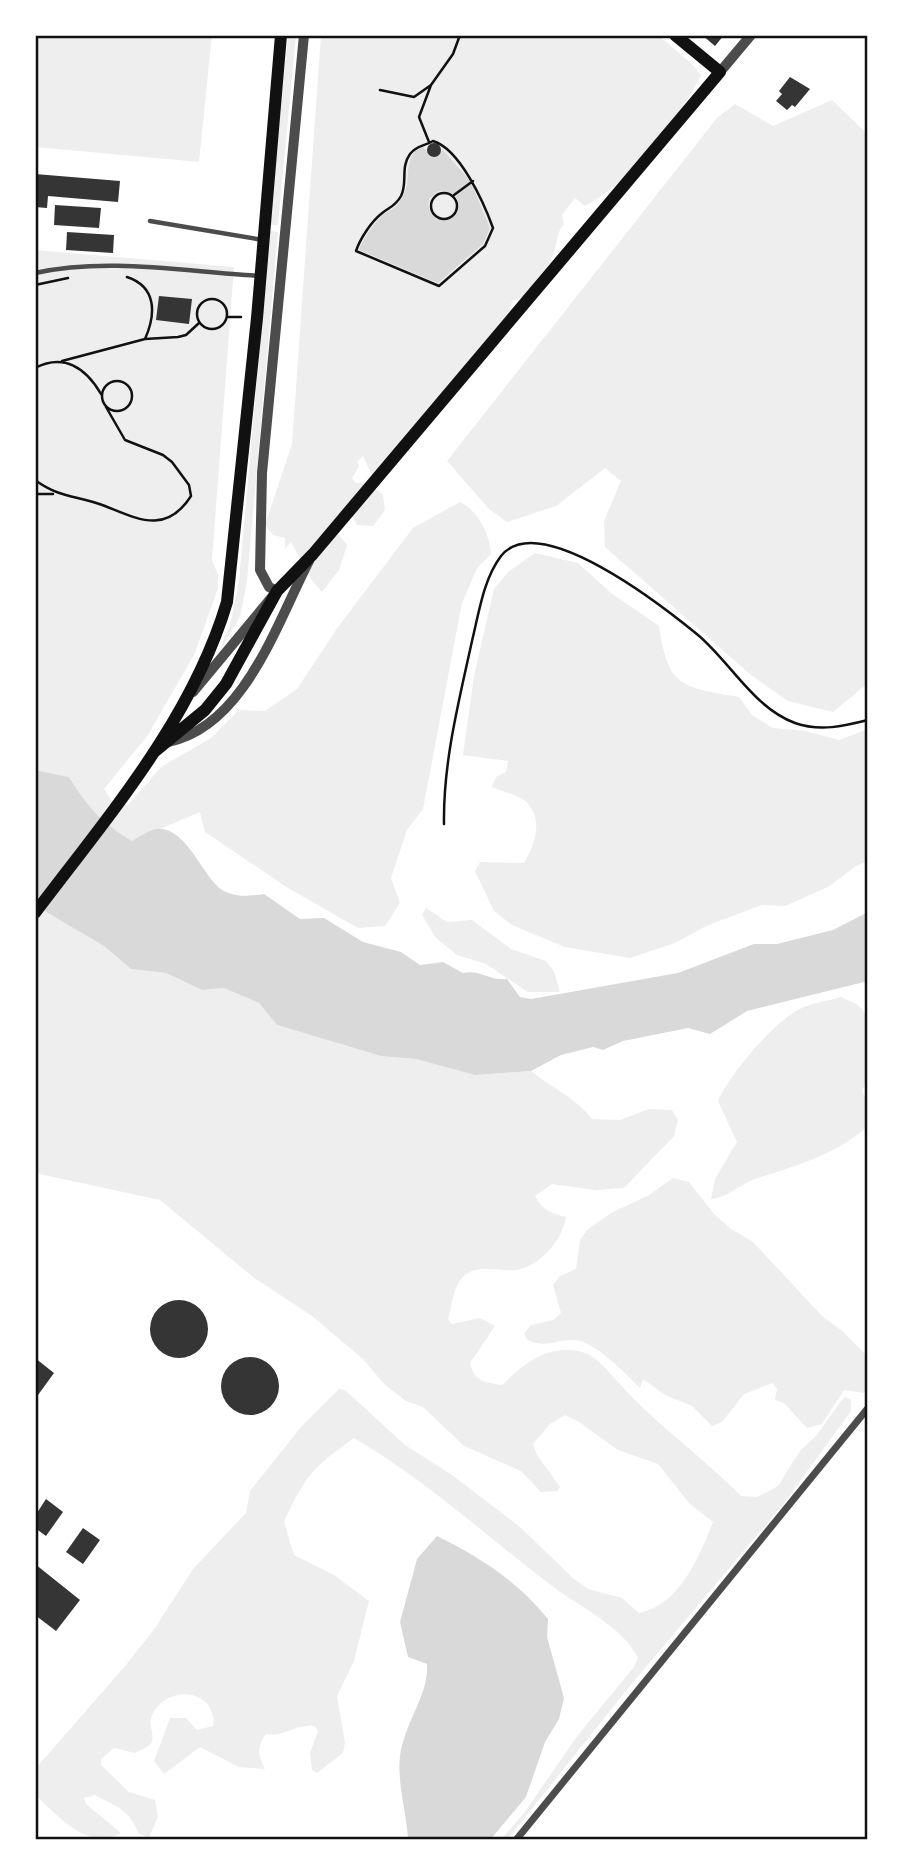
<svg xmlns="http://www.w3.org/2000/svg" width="903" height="1875" viewBox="0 0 903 1875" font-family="Arial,sans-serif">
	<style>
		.green { fill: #eee }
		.water { fill: #d9d9d9; fill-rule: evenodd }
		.building { fill: #353535 }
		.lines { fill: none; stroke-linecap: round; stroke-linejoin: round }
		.path { stroke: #111; stroke-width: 2.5 }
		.service { stroke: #4c4c4c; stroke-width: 4.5 }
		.minor { stroke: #4c4c4c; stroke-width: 7 }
		.tertiary { stroke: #4c4c4c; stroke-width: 10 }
		.secondary { stroke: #111; stroke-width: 12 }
		.neatline { fill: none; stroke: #111; stroke-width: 2.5 }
	</style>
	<rect width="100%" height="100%" fill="#fff"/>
	<path class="green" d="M 35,35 L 212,35 L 199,162 L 35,147 Z
		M 288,35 L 296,35 L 278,225 L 270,225 Z
		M 321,35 L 658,35 L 692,64 L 701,75 C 680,119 629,184 585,206 L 575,198 L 562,215 L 564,224 C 555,234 558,243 553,255 C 548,270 534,278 529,294 L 512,301 L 506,325 L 411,439 L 391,472 L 374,480 L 363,456 L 357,462 L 359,466 L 352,478 L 356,483 L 367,482 L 383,495 L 385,510 L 373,526 L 357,525 L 350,512 L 337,532 L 347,545 L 339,570 L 322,592 L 311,579 L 291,542 L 285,549 L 285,538 L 273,535 L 265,525 L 292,444 Z
		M 832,100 L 864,131 L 868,141 L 868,683 L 833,712 L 788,701 L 751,675 L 605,547 L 604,521 L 621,481 L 605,468 L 556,506 L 507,522 L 489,509 L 447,461 L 717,118 L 735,104 L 773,126 Z
		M 270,231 L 278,232 L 247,581 L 240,617 L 219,652 L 231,621 L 239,581 Z
		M 35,250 L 234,267 L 212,560 L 218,575 L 218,588 L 195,653 L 148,735 L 104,789 L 111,800 L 128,805 L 161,767 L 211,738 L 239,710 L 265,711 L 297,689 L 338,627 L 413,528 L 460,502 C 478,510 490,535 491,554 L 477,568 L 462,603 L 423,809 L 407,830 L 391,878 L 400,903 L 385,926 L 358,928 L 288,888 L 205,832 L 200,812 L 132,841 C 103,824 86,805 69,777 L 35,770 Z
		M 535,553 L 578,563 L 611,593 L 659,626 C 668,687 681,687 739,697 L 752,715 L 773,728 L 806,731 L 839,740 L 868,729 L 868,861 L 856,866 L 828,887 L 785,906 L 762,905 L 706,926 L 675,943 L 630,958 L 565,947 L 512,925 L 494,911 L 475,871 L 480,862 L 524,863 C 535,845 545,817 524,800 C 515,794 501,791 492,787 L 496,777 L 506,772 L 508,761 L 463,755 L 474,676 L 494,589 L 508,572 Z
		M 35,876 L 39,886 L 37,899 L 46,912 L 104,946 L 131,969 L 166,973 L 202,990 L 224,988 L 259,1003 L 277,1025 L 381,1056 L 416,1059 L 475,1075 L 531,1071 C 552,1088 576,1098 592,1119 L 620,1120 L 649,1109 L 672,1110 L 678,1120 L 674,1136 L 624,1188 L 596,1190 L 552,1184 L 535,1196 C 543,1211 551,1213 566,1217 C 562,1240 541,1266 516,1270 C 497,1272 472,1261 459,1282 C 453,1291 451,1309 448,1320 L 452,1324 L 480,1318 L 495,1326 L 470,1363 C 474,1382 485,1382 502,1385 C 524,1364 549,1343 582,1352 C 597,1356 609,1373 619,1383 C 656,1425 702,1456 741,1496 L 757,1497 L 778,1486 L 800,1451 L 817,1435 L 841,1401 L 845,1397 L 851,1400 L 851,1411 L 785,1502 L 629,1687 L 507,1840 L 501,1840 L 524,1813 L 578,1735 L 634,1667 L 638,1658 C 622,1626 580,1607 552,1586 C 485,1535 427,1481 354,1438 C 311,1469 306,1475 284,1522 L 294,1555 L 334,1575 L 369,1601 L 354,1661 L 337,1696 L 345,1742 L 343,1753 L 317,1773 L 312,1770 L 310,1753 L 318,1731 L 315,1726 C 297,1723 283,1738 266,1734 C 256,1748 258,1754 265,1769 L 239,1767 L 200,1747 L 164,1774 L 154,1761 L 170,1718 L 186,1718 L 197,1730 L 213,1726 C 215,1719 212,1711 208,1705 C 192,1685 157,1695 151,1719 C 149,1725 154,1734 152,1741 C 151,1747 140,1750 135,1753 L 114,1748 L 101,1759 L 101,1765 L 129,1792 L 155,1800 L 158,1817 L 149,1837 L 139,1834 C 130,1810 117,1807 95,1795 L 84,1798 L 86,1804 L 121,1833 C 86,1851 59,1816 35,1795 L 36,1768 L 126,1665 L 155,1628 L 193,1569 L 246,1513 L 250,1491 L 301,1427 L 339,1389 L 345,1390 L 405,1445 L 452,1475 L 520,1527 L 574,1579 L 588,1589 L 622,1598 L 639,1613 C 680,1605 699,1557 713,1522 L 690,1504 L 658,1464 L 618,1450 L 579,1422 L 565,1415 L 550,1424 L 533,1444 L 537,1455 L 560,1487 L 557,1491 L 541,1492 L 521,1471 L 464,1446 L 423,1407 L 406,1401 L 384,1384 L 363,1359 L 312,1316 L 253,1277 L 160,1200 L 35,1173 Z
		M 426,908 L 447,922 L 472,920 L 511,949 L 546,961 L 554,972 L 560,992 L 528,992 L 486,964 L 457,955 L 436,938 L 422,915 Z
		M 841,997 C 847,1000 856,1003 861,1008 C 873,1021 870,1077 862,1091 L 868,1103 L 868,1126 C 836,1155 795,1166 755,1179 C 739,1185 728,1197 711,1199 L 715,1179 L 737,1142 L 718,1101 C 729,1075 773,1023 798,1010 C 810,1003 828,1001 841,997 Z
		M 673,1178 L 689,1182 L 714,1214 L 731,1229 L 753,1242 L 822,1316 L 841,1330 L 868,1357 L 868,1389 L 864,1393 L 844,1390 L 822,1424 L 807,1428 L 784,1403 L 775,1400 L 777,1389 L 772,1383 L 744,1394 L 722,1422 L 712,1426 L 692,1406 L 665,1395 L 643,1379 L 640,1388 C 626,1374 595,1341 574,1340 C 553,1339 551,1349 527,1340 L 524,1334 L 531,1325 L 553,1320 L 561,1313 L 553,1285 L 560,1276 L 576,1269 L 580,1240 L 587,1230 L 611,1213 L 649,1195 Z"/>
	<path class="water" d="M 423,147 L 432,158 L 443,150 L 471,182 L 490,228 L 483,244 L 438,283 L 359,250 C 363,239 372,226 381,217 C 388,209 394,212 401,199 C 414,179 401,170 417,148 ZM 439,191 L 453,193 L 458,200 L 458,211 L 448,220 L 436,219 L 428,207 L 429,199 Z
		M 35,770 L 69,777 C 86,805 103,824 132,841 C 139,837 149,830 156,829 C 187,826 202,877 222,890 C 236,898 249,896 264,894 L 300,919 L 324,918 L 363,942 L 401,952 L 420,965 L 443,962 L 463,973 C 479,969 490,981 507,979 L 520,997 L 531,999 L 678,973 L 754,944 L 777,944 L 833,930 L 868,912 L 868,981 L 747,1011 L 710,1034 L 688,1028 L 623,1041 L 603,1050 L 593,1047 L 561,1055 L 531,1071 L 475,1075 L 416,1059 L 381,1056 L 277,1025 L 259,1003 L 224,988 L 202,990 L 166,973 L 131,969 L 104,946 L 46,912 L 37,899 Z
		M 437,1536 C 480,1557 517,1581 548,1619 L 547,1637 L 564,1698 L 559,1719 L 545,1742 L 526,1797 L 490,1840 L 406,1840 L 408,1837 C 406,1812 397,1781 400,1756 C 405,1721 429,1695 427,1664 L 408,1657 L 400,1622 L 417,1559 Z"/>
	<path class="building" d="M 702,35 L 724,35 L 715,46 Z
		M 790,77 L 810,89 L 795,107 L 792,105 L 787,110 L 776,101 L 782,94 L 779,91 Z
		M427 150a7 7 0 1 1 14 0a7 7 0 1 1-14 0Z
		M 35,174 L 120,181 L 118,202 L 48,196 L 47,208 L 35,207 Z
		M 55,205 L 101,208 L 99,228 L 54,225 Z
		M 67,232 L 114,235 L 113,253 L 66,250 Z
		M 159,296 L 192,299 L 189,324 L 156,320 Z
		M150 1329a29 29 0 1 1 58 0a29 29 0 1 1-58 0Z
		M221 1386a29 29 0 1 1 58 0a29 29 0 1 1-58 0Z
		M 35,1358 L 54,1373 L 38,1395 L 35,1393 Z
		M 46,1499 L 63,1512 L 46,1536 L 35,1528 L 35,1516 Z
		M 83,1528 L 100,1540 L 83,1564 L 66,1552 Z
		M 35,1564 L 80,1600 L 56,1631 L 35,1615 Z"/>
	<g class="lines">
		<path class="path" d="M 380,90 L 414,97 L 431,85
			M 433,141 C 460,149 484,203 493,228 L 485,246 L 439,286 L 356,251 C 360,239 371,222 381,214 C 389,207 395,207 401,196 C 408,182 400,168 410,154 C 417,145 423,147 433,141 Z
			M 429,142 L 419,117 L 431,85 L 453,54 L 460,35
			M431 206a13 13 0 1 1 26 0a13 13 0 1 1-26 0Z
			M 454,195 L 473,181
			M 127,277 C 157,287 156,314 145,339
			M 35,285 L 68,278
			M197 314a15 15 0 1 1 30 0a15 15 0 1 1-30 0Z
			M 227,317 L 241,317
			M 62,361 L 145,339 L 178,337 L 186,335 L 199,323
			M 35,368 C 64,353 86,368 101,394
			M102 396a15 15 0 1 1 30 0a15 15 0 1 1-30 0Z
			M 35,480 C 61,499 77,495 105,506 C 138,519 166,535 191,496 L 189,485 L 172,462 L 163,455 L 125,440 L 106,407
			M 35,494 L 53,494
			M 444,824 C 443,762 459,701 472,641 C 479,613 483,580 501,556 C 539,508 665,608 698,635 C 731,663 754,708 795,723 C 820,732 844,726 868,720"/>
		<path class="service" d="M 150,221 L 263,240
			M 35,273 C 109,257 185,272 260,276"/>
		<path class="minor" d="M 516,1840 L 868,1408"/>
		<path class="tertiary" d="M 720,72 L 751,35
			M 193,692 L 277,591 L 269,587 L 260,570 L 262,473 L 304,35
			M 168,742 C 244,727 277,623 309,561"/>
		<path class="secondary" d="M 154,752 L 205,710 L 226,684 L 277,591 L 313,554 L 720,72 L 675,35
			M 35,913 C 108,816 192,720 227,602 L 257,318 L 281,35"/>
	</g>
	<rect width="903" height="1875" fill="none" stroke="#ffffff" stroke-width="74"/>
	<rect x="37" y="37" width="829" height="1801" class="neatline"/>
</svg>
